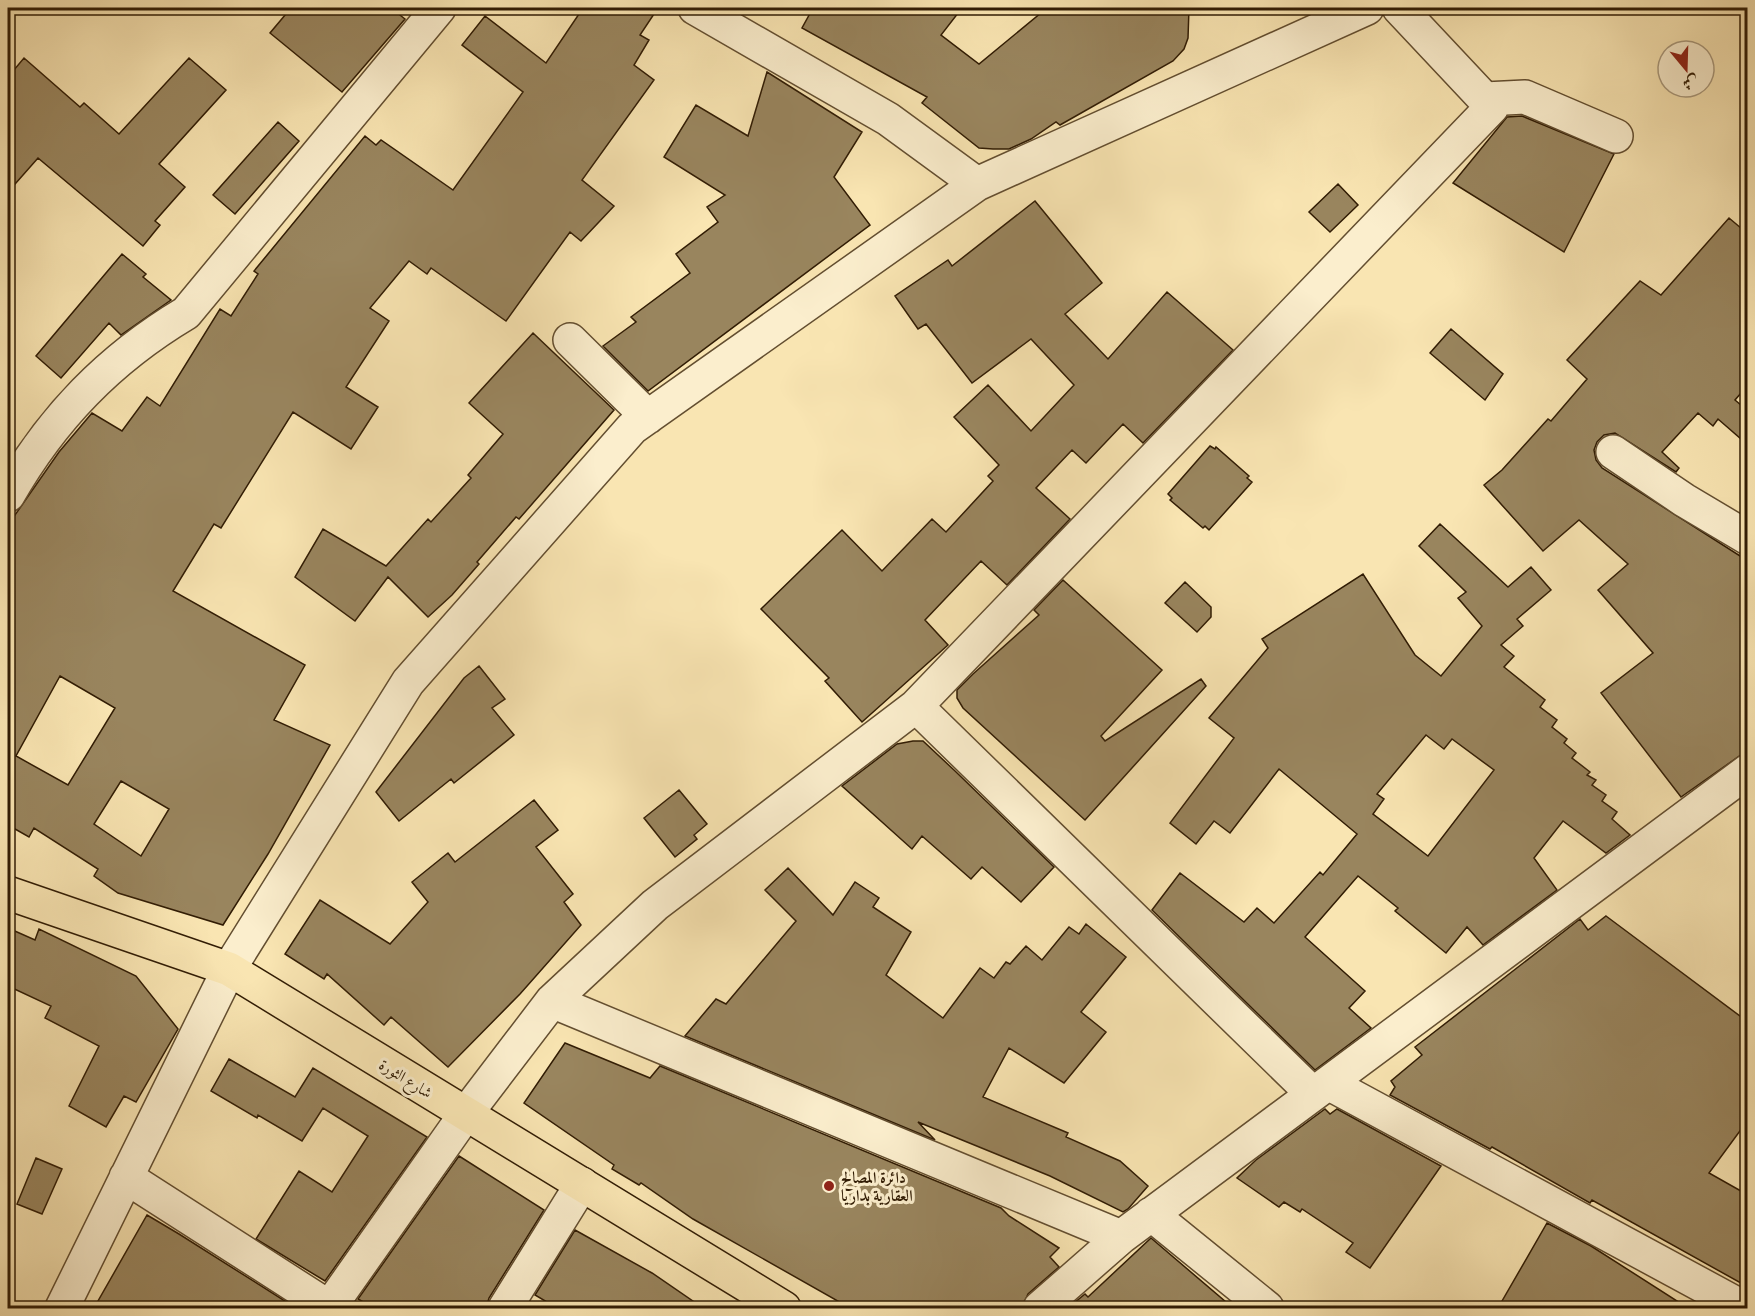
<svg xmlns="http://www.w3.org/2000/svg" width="1755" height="1316" viewBox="0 0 1755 1316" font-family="'IM FELL French Canon',Amiri,serif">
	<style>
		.building { fill: #99855e; stroke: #311c04; stroke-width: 1.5; fill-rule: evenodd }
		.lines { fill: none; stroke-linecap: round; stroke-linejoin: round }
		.minor-casing { stroke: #634e30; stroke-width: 36 }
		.major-casing { stroke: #311c04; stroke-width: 36 }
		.minor { stroke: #fbeecd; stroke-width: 33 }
		.major { stroke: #f9e5b2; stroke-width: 33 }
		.poi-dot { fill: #8f2418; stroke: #fbeecd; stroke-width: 2 }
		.labels { text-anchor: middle; stroke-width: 6; stroke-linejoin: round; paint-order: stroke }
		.street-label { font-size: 16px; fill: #311c04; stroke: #fbeecd }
		.poi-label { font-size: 16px; font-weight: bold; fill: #311c04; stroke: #fbeecd; text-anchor: start }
	</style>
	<rect width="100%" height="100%" fill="#f9e5b2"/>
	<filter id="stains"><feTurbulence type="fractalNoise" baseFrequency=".00333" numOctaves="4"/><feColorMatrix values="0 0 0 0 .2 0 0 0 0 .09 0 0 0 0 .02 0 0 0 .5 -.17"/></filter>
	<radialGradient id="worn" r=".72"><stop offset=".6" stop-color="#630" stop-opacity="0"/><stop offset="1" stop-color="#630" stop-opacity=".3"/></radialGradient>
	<path class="building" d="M 291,8 L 391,8 L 405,19 L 342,92 L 270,33 Z
		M 583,8 L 658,8 L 640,35 L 649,40 L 634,65 L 654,80 L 582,180 L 614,206 L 581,241 L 570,232 L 506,321 L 431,268 L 427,274 L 409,261 L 370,308 L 389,321 L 346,387 L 378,407 L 351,449 L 293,412 L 221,528 L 214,524 L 173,591 L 305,665 L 274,720 L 330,745 L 268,854 L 223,925 L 118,893 L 94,876 L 98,869 L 34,828 L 29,837 L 8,825 L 8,525 L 59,452 L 92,413 L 122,431 L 147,397 L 160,406 L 220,309 L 231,316 L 258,274 L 254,271 L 365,136 L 376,145 L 381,140 L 453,190 L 523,92 L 462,45 L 485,16 L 546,63 ZM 60,676 L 115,708 L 68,785 L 16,756 ZM 121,781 L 169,809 L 141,856 L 94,824 Z
		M 813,8 L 962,8 L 941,35 L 979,64 L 1047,8 L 1189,8 L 1188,38 L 1184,49 L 1173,61 L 1060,125 L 1056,122 L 1031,139 L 1009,149 L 993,149 L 979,148 L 922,103 L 927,97 L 802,28 Z
		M 24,58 L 80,107 L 84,103 L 119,134 L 189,58 L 226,90 L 159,164 L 185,187 L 155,221 L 160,225 L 143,246 L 38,158 L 8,192 L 8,77 Z
		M 767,72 L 862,132 L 834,177 L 870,225 L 648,391 L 603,346 L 636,322 L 631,317 L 690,273 L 676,254 L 718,222 L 707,207 L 725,195 L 664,157 L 696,105 L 748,136 Z
		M 1522,116 L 1614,154 L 1564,252 L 1453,183 L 1507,117 Z
		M 278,122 L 299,141 L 235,214 L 213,195 Z
		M 1338,184 L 1358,205 L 1330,232 L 1309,212 Z
		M 1035,201 L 1102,283 L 1065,314 L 1108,359 L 1167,292 L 1233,350 L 1143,443 L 1123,424 L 1086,463 L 1072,450 L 1036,488 L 1070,519 L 1007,585 L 981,561 L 925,620 L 948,645 L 862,722 L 825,681 L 829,678 L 761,609 L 842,530 L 882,571 L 932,519 L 946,532 L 993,481 L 988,476 L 999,465 L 954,417 L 988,385 L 1031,431 L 1074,385 L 1031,339 L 972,383 L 926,324 L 918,329 L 895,296 L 948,260 L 952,266 Z
		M 1729,218 L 1748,234 L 1748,385 L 1735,400 L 1748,411 L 1748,445 L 1718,419 L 1713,426 L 1698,413 L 1662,452 L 1679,468 L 1676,472 L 1615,433 L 1604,435 L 1597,442 L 1594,450 L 1596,460 L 1602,468 L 1748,561 L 1748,750 L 1681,797 L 1601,693 L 1653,653 L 1598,590 L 1628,564 L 1579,520 L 1543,551 L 1484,485 L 1502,470 L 1548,419 L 1551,421 L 1587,379 L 1567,360 L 1640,281 L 1661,295 Z
		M 122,254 L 146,274 L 143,277 L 171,300 L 121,335 L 109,323 L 61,378 L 36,356 Z
		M 1451,329 L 1503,374 L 1485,400 L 1430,353 Z
		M 533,333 L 614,410 L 519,519 L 516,517 L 477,562 L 479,564 L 452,595 L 428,617 L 388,577 L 355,621 L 295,577 L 323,529 L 386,566 L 428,519 L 431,522 L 471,478 L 468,475 L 503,434 L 469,403 Z
		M 1210,446 L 1215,449 L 1216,447 L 1249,476 L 1247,478 L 1252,482 L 1209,530 L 1205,526 L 1203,528 L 1170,500 L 1172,498 L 1168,494 Z
		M 1440,524 L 1508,587 L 1531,567 L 1551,590 L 1517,619 L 1523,626 L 1501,645 L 1514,656 L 1504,667 L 1545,700 L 1540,707 L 1557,720 L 1552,727 L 1567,739 L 1564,743 L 1576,753 L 1572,758 L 1590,772 L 1587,775 L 1596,780 L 1592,785 L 1606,795 L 1602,801 L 1617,812 L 1612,819 L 1630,835 L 1606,853 L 1563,821 L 1534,858 L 1557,890 L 1483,945 L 1467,927 L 1446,953 L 1395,911 L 1398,908 L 1358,876 L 1305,937 L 1365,991 L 1349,1008 L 1371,1028 L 1315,1070 L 1152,910 L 1180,873 L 1244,922 L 1257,908 L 1274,923 L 1320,872 L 1323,875 L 1357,834 L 1279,769 L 1230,833 L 1214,821 L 1196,844 L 1170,823 L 1234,738 L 1209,718 L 1268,648 L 1262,639 L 1363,574 L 1415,655 L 1441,676 L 1482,626 L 1458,598 L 1466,592 L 1419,546 ZM 1426,735 L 1444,749 L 1452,739 L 1494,770 L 1428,856 L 1373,814 L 1384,799 L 1377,794 Z
		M 1063,580 L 1162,670 L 1101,736 L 1105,741 L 1201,679 L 1206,686 L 1085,820 L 963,708 L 957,698 L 957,690 L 973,674 L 1039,615 L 1034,610 Z
		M 1185,582 L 1211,607 L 1211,617 L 1197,632 L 1165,603 Z
		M 479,666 L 505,699 L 492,708 L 514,735 L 454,783 L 451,779 L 399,821 L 376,792 L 464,678 Z
		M 913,741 L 923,741 L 954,770 L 1054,867 L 1021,902 L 982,867 L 971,879 L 922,836 L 912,849 L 842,786 L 897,744 Z
		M 679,790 L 707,824 L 694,835 L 697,839 L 675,857 L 644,818 Z
		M 534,800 L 558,830 L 536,847 L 573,894 L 564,902 L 581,925 L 520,994 L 448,1067 L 391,1017 L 384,1025 L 327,974 L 324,979 L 285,954 L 320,900 L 390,944 L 428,902 L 412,882 L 448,853 L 455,862 Z
		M 788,868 L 833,915 L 855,882 L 879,898 L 873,907 L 911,932 L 886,975 L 943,1018 L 980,968 L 994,978 L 1006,962 L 1010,964 L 1026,946 L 1042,960 L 1069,927 L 1079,934 L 1086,924 L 1126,957 L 1081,1012 L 1106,1032 L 1064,1083 L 1009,1048 L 983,1097 L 1068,1133 L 1066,1137 L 1120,1161 L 1148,1186 L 1128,1209 L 1123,1212 L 1050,1176 L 918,1122 L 935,1140 L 685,1036 L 716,999 L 726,1004 L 796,921 L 765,890 Z
		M 1606,916 L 1748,1022 L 1748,1120 L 1709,1173 L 1748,1195 L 1748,1287 L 1592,1200 L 1590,1203 L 1492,1147 L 1490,1149 L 1390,1095 L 1395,1087 L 1391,1081 L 1422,1055 L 1415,1047 L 1580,919 L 1588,930 Z
		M 8,928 L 35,940 L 39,929 L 136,976 L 178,1029 L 136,1102 L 124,1096 L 106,1127 L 69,1106 L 99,1046 L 45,1018 L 51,1006 L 8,986 Z
		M 565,1043 L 650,1078 L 660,1066 L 1001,1208 L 1009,1216 L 1059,1248 L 1050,1257 L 1059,1267 L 1028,1294 L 1022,1308 L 850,1308 L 693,1219 L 641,1183 L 639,1185 L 612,1169 L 614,1165 L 524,1103 Z
		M 229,1059 L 295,1097 L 313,1068 L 427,1137 L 325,1281 L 256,1239 L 299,1171 L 332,1192 L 368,1136 L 323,1108 L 302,1141 L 258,1115 L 257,1118 L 211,1091 Z
		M 1325,1109 L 1330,1114 L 1337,1109 L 1441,1166 L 1370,1268 L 1346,1252 L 1353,1243 L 1302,1209 L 1300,1212 L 1284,1202 L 1279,1207 L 1237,1178 L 1256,1160 Z
		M 459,1156 L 544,1210 L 489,1298 L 486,1308 L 374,1308 L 358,1299 Z
		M 36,1158 L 62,1169 L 42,1214 L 17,1204 Z
		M 147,1215 L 179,1234 L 296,1308 L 94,1308 Z
		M 1547,1223 L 1591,1246 L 1688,1308 L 1498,1308 Z
		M 575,1230 L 652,1273 L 703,1308 L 557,1308 L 535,1295 Z
		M 1151,1238 L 1233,1308 L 1068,1308 L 1085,1294 L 1088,1297 Z"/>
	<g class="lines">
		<g class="minor-casing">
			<path id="minor" d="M 695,8 L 888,119 L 977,184
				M 1485,99 L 1525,97 L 1616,136
				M 570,340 L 648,417
				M 1613,452 L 1684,500 L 1748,538
				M 8,495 C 52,418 109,359 186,313 L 439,8
				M 916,706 L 1313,1094
				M 552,1001 L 1121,1237
				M 1328,1083 L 1744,1308
				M 126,1177 L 330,1308
				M 1151,1214 L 1267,1308
				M 62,1308 L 229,969 L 408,682 L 632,428 L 977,184 L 1367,8
				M 329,1308 L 465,1115 L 552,1001 L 655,905 L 916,706 L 1492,107 L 1399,8
				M 505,1308 L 582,1184
				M 1040,1308 L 1121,1237 L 1748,771"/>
		</g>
		<g class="major-casing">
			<path id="major" d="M 8,893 L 229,969 L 784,1308"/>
		</g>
		<use href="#minor" class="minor"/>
		<use href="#major" class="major"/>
	</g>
	<circle class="poi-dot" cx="829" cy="1186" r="6"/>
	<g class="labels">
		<g class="street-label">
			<text transform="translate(406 1078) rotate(32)" y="6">شارع الثورة</text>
		</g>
		<g class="poi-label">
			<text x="841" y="1183">دائرة المصالح<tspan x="841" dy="18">العقارية بداريا</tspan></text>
		</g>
	</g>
	<rect width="1755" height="1316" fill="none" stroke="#f9e5b2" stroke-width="30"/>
	<rect x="9" y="9" width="1737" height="1298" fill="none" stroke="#311c04" stroke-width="3"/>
	<rect x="15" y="15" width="1725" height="1286" fill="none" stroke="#311c04" stroke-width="1.5"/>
	<g transform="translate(1686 69) rotate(161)"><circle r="28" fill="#fbeecd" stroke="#aa9a7d" stroke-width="1.5"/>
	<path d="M0-4.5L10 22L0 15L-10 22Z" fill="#8f2418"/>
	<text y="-9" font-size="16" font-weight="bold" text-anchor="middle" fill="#311c04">ش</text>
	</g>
	<rect width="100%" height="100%" filter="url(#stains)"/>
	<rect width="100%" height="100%" fill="url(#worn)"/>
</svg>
